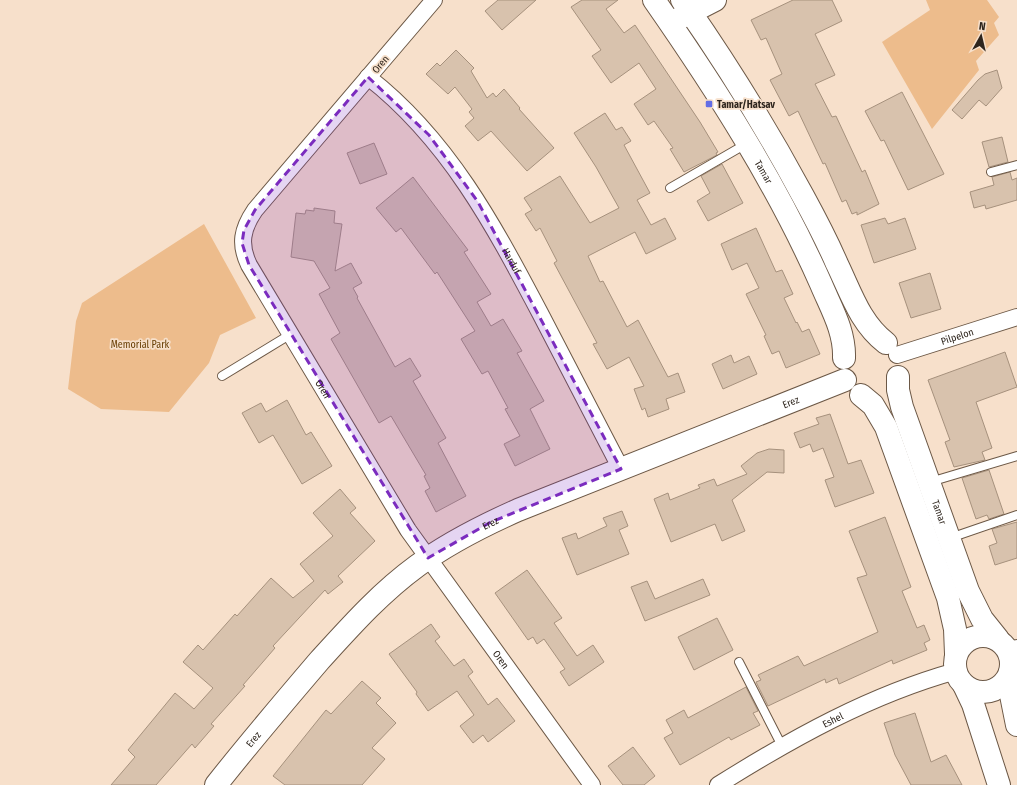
<svg xmlns="http://www.w3.org/2000/svg" width="1017" height="785" viewBox="0 0 1017 785" font-family="'Fira Sans Condensed',sans-serif">
	<style>
		.green { fill: #edbc8c }
		.building { fill: #d8c2ad; stroke: #a6917d }
		.lines { fill: none; stroke-linecap: round; stroke-linejoin: round }
		.lane-casing { stroke: #6c5846; stroke-width: 10 }
		.street-casing { stroke: #6c5846; stroke-width: 18 }
		.secondary-casing { stroke: #6c5846; stroke-width: 24 }
		.lane { stroke: #fff; stroke-width: 8 }
		.street { stroke: #fff; stroke-width: 16 }
		.secondary { stroke: #fff; stroke-width: 22 }
		.marked { fill: #7b2cbf; fill-opacity: 0.2; stroke: #7b2cbf; stroke-width: 3; stroke-dasharray: 8 5; stroke-linejoin: round }
		.poi-dot { fill: #626de5; stroke: #f7e0cb; stroke-width: 1.5 }
		.labels { text-anchor: middle; stroke-width: 3.5; stroke-linejoin: round; paint-order: stroke }
		.street-label { font-size: 10px; fill: #2e251d; stroke: #f7e0cb }
		.poi-label { font-size: 10px; font-weight: bold; fill: #2e251d; stroke: #f7e0cb; text-anchor: start }
		.park-label { font-size: 10px; fill: #673c00; stroke: #f7e0cb }
	</style>
	<rect width="100%" height="100%" fill="#f7e0cb"/>
	<path class="green" d="M 926,0 L 987,0 L 999,17 L 994,23 L 999,35 L 976,61 L 979,70 L 932,129 L 882,42 L 930,10 Z
		M 204,224 L 256,318 L 220,335 L 209,363 L 169,412 L 101,409 L 68,389 L 76,321 L 82,303 Z"/>
	<path class="building" d="M 498,0 L 536,0 L 502,30 L 485,11 Z
		M 582,0 L 618,0 L 606,9 L 624,33 L 635,25 L 700,122 L 718,152 L 716,153 L 717,155 L 684,172 L 670,149 L 673,148 L 654,121 L 648,125 L 634,104 L 656,89 L 639,63 L 611,83 L 592,56 L 601,50 L 571,7 Z
		M 793,0 L 832,0 L 842,21 L 815,34 L 835,75 L 815,84 L 832,117 L 836,116 L 862,172 L 865,170 L 879,204 L 857,215 L 857,212 L 852,214 L 846,200 L 842,202 L 825,163 L 823,164 L 798,111 L 789,116 L 770,80 L 782,74 L 766,38 L 761,40 L 751,20 Z
		M 456,50 L 474,68 L 471,71 L 487,98 L 493,93 L 496,97 L 504,89 L 520,108 L 519,109 L 554,148 L 527,171 L 491,131 L 478,141 L 465,126 L 474,118 L 469,112 L 472,109 L 455,87 L 448,94 L 426,74 L 437,63 L 440,66 Z
		M 997,70 L 1002,88 L 986,106 L 979,100 L 962,119 L 952,110 L 978,80 L 985,74 Z
		M 902,92 L 944,174 L 908,190 L 884,140 L 881,141 L 865,111 Z
		M 605,113 L 616,130 L 622,127 L 631,141 L 624,145 L 650,193 L 637,200 L 651,225 L 665,218 L 676,239 L 646,254 L 635,232 L 588,256 L 600,282 L 603,281 L 627,327 L 638,320 L 668,377 L 678,373 L 685,392 L 666,399 L 669,409 L 648,417 L 645,408 L 642,410 L 634,389 L 644,386 L 629,357 L 607,369 L 593,344 L 597,343 L 554,263 L 557,261 L 540,228 L 536,231 L 525,214 L 532,210 L 524,198 L 560,176 L 590,223 L 619,208 L 596,167 L 574,133 Z
		M 1002,137 L 1008,162 L 989,167 L 982,142 Z
		M 374,143 L 387,174 L 360,184 L 347,153 Z
		M 722,164 L 743,203 L 708,221 L 697,201 L 710,193 L 701,176 Z
		M 1010,172 L 1012,180 L 1017,178 L 1017,200 L 986,209 L 985,205 L 974,208 L 970,192 L 994,185 L 992,177 Z
		M 413,177 L 468,250 L 464,252 L 491,294 L 477,302 L 491,326 L 503,319 L 522,351 L 517,353 L 544,401 L 530,409 L 550,449 L 515,466 L 504,444 L 520,436 L 505,409 L 508,408 L 488,371 L 482,374 L 461,339 L 475,331 L 437,272 L 435,274 L 401,228 L 396,232 L 376,208 Z
		M 314,208 L 335,211 L 334,223 L 342,224 L 335,271 L 351,263 L 362,283 L 353,288 L 358,297 L 357,298 L 395,367 L 410,358 L 421,376 L 413,381 L 446,438 L 438,443 L 466,496 L 436,512 L 425,491 L 430,488 L 424,476 L 426,475 L 391,416 L 379,423 L 331,339 L 340,333 L 319,294 L 330,288 L 314,261 L 291,257 L 296,213 L 305,214 L 306,210 L 314,211 Z
		M 885,218 L 888,224 L 905,218 L 916,249 L 874,263 L 861,225 Z
		M 756,228 L 776,272 L 782,270 L 793,294 L 784,298 L 796,323 L 797,322 L 802,332 L 809,329 L 820,354 L 786,368 L 779,351 L 772,354 L 764,336 L 766,335 L 746,294 L 759,288 L 747,263 L 732,270 L 721,244 Z
		M 930,273 L 941,309 L 911,318 L 899,283 Z
		M 1005,352 L 1017,387 L 976,402 L 992,448 L 982,452 L 985,460 L 954,467 L 945,442 L 950,440 L 928,380 Z
		M 731,355 L 734,363 L 749,356 L 757,374 L 723,389 L 712,364 Z
		M 287,400 L 306,435 L 311,432 L 332,466 L 302,484 L 273,435 L 259,443 L 242,413 L 261,403 L 266,412 Z
		M 830,414 L 848,464 L 861,460 L 874,493 L 835,507 L 825,480 L 834,477 L 823,448 L 813,452 L 810,444 L 800,448 L 794,433 L 819,424 L 816,418 Z
		M 769,449 L 784,450 L 784,473 L 767,472 L 732,500 L 745,531 L 722,541 L 715,524 L 671,542 L 654,499 L 668,493 L 670,500 L 700,488 L 698,485 L 714,479 L 717,486 L 747,474 L 741,466 L 757,453 Z
		M 989,470 L 1004,514 L 989,519 L 987,515 L 976,519 L 962,478 Z
		M 340,489 L 356,508 L 350,513 L 375,541 L 338,576 L 343,582 L 328,594 L 325,590 L 273,646 L 275,648 L 243,685 L 245,686 L 211,724 L 214,726 L 195,748 L 192,744 L 156,785 L 111,785 L 135,757 L 128,750 L 175,693 L 194,709 L 213,688 L 183,662 L 198,645 L 203,650 L 235,614 L 237,616 L 271,578 L 293,598 L 314,581 L 300,564 L 333,536 L 313,513 Z
		M 622,511 L 628,526 L 619,530 L 629,554 L 577,575 L 562,538 L 576,533 L 578,539 L 607,526 L 603,518 Z
		M 885,517 L 911,587 L 902,591 L 917,628 L 924,625 L 930,640 L 924,643 L 927,650 L 893,664 L 892,660 L 839,684 L 837,678 L 826,683 L 825,679 L 768,706 L 756,682 L 761,680 L 758,675 L 798,656 L 804,666 L 878,632 L 857,578 L 867,575 L 849,531 Z
		M 1017,522 L 1017,558 L 995,565 L 989,546 L 997,543 L 992,529 Z
		M 527,570 L 562,618 L 554,623 L 577,656 L 593,645 L 604,662 L 569,686 L 560,672 L 565,669 L 544,639 L 537,644 L 533,637 L 528,640 L 495,593 Z
		M 703,579 L 710,595 L 645,621 L 631,587 L 647,581 L 655,599 Z
		M 717,618 L 733,650 L 694,670 L 678,637 Z
		M 431,624 L 440,637 L 435,641 L 454,666 L 464,659 L 473,672 L 468,676 L 488,705 L 497,698 L 515,721 L 488,742 L 483,735 L 473,743 L 460,726 L 474,715 L 457,691 L 428,711 L 416,694 L 417,692 L 389,654 Z
		M 362,681 L 381,698 L 376,703 L 396,723 L 372,748 L 385,759 L 362,785 L 285,785 L 273,776 L 326,710 L 331,714 Z
		M 746,687 L 758,711 L 753,713 L 760,725 L 731,740 L 729,737 L 680,765 L 664,738 L 673,733 L 666,720 L 684,710 L 688,718 Z
		M 915,713 L 931,762 L 946,755 L 962,785 L 911,785 L 895,755 L 884,723 Z
		M 633,747 L 655,776 L 644,785 L 623,785 L 608,766 Z"/>
	<g class="lines">
		<g class="lane-casing">
			<path id="lane" d="M 991,172 L 1017,165
				M 670,188 L 746,144
				M 222,376 L 291,334
				M 930,482 L 1017,456
				M 950,538 L 1017,515
				M 739,662 L 782,746"/>
		</g>
		<g class="street-casing">
			<g id="street">
				<path id="s1" d="M 434,0 L 255,210 C 242,229 239,244 249,265 L 408,530 L 592,785"/>
				<path id="s2" d="M 368,77 C 448,139 494,226 540,313 C 567,365 594,417 621,469"/>
				<path id="s3" d="M 897,355 L 1017,317"/>
				<path d="M 1009,651 L 1017,648"/>
				<path id="s4" d="M 718,785 C 793,738 870,695 956,671"/>
			</g>
		</g>
		<g class="secondary-casing">
			<g id="secondary">
				<path id="s5" d="M 654,0 C 716,89 777,184 821,284 C 831,308 845,331 844,358"/>
				<path d="M 682,0 C 726,63 767,129 803,196 C 815,218 827,241 837,264 C 851,293 860,323 886,343"/>
				<path d="M 678,19 L 715,0"/>
				<path id="s6" d="M 898,377 L 898,390 L 902,407 L 968,591 L 982,619 L 998,639"/>
				<path d="M 861,395 L 873,405 L 886,427 L 948,598 L 955,629 L 956,654"/>
				<circle cx="983" cy="664" r="28"/>
				<path d="M 1010,673 L 1010,690 L 1017,725"/>
				<path d="M 964,685 L 973,704 L 999,785"/>
				<path id="s7" d="M 216,785 C 249,743 284,702 319,661 C 350,627 380,593 417,566 C 448,543 482,526 518,510 L 845,380"/>
			</g>
		</g>
		<use href="#lane" class="lane"/>
		<use href="#street" class="street"/>
		<use href="#secondary" class="secondary"/>
	</g>
	<path class="marked" d="M 368,77 L 429,135 L 478,202 L 621,469 L 491,522 L 428,558 L 249,265 L 242,243 L 244,230 L 255,210 Z"/>
	<rect class="poi-dot" x="705" y="100" width="8" height="8" rx="2"/>
	<g class="labels">
		<g class="street-label">
			<text transform="translate(380 64) rotate(-50)" y="4">Oren</text>
			<text dy="4" stroke="none"><textPath href="#s5" startOffset="204">Tamar</textPath></text>
			<text dy="4" stroke="none"><textPath href="#s2" startOffset="235">Harduf</textPath></text>
			<text dy="4" stroke="none"><textPath href="#s3" startOffset="63">Pilpelon</textPath></text>
			<text dy="4" stroke="none"><textPath href="#s1" startOffset="479">Oren</textPath></text>
			<text dy="4" stroke="none"><textPath href="#s7" startOffset="707">Erez</textPath></text>
			<text dy="4" stroke="none"><textPath href="#s6" startOffset="142">Tamar</textPath></text>
			<text dy="4" stroke="none"><textPath href="#s7" startOffset="383">Erez</textPath></text>
			<text dy="4" stroke="none"><textPath href="#s1" startOffset="803">Oren</textPath></text>
			<text dy="4" stroke="none"><textPath href="#s4" startOffset="132">Eshel</textPath></text>
			<text dy="4" stroke="none"><textPath href="#s7" startOffset="59">Erez</textPath></text>
		</g>
		<g class="poi-label">
			<text x="717" y="108">Tamar/Hatsav</text>
		</g>
		<g class="park-label">
			<text x="140" y="348">Memorial Park</text>
		</g>
	</g>
	<g transform="translate(981 36) rotate(8)" stroke="#f7e0cb" stroke-width="3" paint-order="stroke">
	<path d="M0-3L7 15L0 10L-7 15Z" fill="#2e251d"/>
	<text y="-6" font-size="11" font-weight="bold" text-anchor="middle" fill="#2e251d">N</text>
	</g>
</svg>
